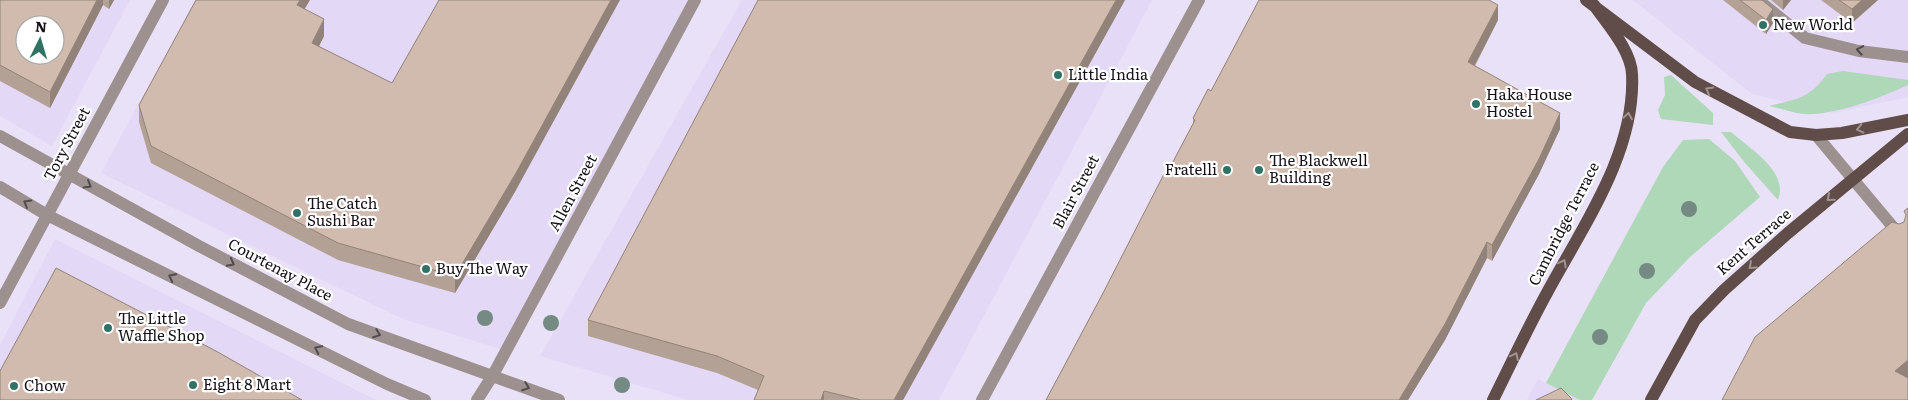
<svg xmlns="http://www.w3.org/2000/svg" width="1908" height="400" viewBox="0 0 1908 400" font-family="Literata,serif">
	<style>
		.built { fill: #e3d8f6; fill-rule: evenodd }
		.green { fill: #aed8b8 }
		.lines { fill: none; stroke-linecap: round; stroke-linejoin: round }
		.minor { stroke: #9c918f; stroke-width: 12 }
		.major { stroke: #604d49; stroke-width: 12 }
		.tree { fill: #748a83 }
		.wall { fill: #b4a196 }
		.shaded-wall { fill: #92837a }
		.building { fill: #d1bbae; stroke: #92837a; fill-rule: evenodd }
		.oneway { stroke: #514b4e }
		.oneway2 { stroke: #a09492 }
		.poi-dot { fill: #307364; stroke: #fff; stroke-width: 2 }
		.labels { text-anchor: middle; stroke-width: 4.5; stroke-linejoin: round; paint-order: stroke }
		.poi-label { font-size: 15px; fill: #141119; stroke: #fff; text-anchor: start }
		.street-label { font-size: 15px; fill: #141119; stroke: #fff }
	</style>
	<rect width="100%" height="100%" fill="#e9e1f7"/>
	<path class="built" d="M 0,0 L 130,0 L 52,146 L 0,116 ZM 25,25 L 55,25 L 55,55 L 25,55 Z
		M 195,0 L 689,0 L 504,350 L 403,319 L 101,173 Z
		M 742,0 L 1152,0 L 939,400 L 688,400 L 540,356 Z
		M 1633,0 L 1908,0 L 1908,97 L 1832,113 L 1752,94 Z
		M 55,239 L 376,400 L 0,400 L 0,345 Z
		M 1538,379 L 1580,400 L 1527,400 Z"/>
	<path class="green" d="M 1843,71 L 1908,80 L 1908,85 C 1880,98 1834,116 1803,114 C 1792,113 1780,108 1769,106 C 1797,99 1809,99 1827,74 Z
		M 1671,75 L 1713,113 L 1713,125 L 1661,119 L 1658,110 L 1665,95 L 1664,77 Z
		M 1721,132 L 1731,132 C 1750,149 1789,171 1778,200 L 1745,163 Z
		M 1709,139 L 1735,161 L 1760,197 L 1690,257 L 1646,303 L 1592,400 L 1580,400 L 1546,383 L 1663,167 L 1683,140 Z"/>
	<g class="lines">
		<path class="minor" d="M 1758,0 L 1805,38 L 1859,51 L 1908,57
			M 1816,135 L 1898,233
			M 0,136 L 199,246 L 348,324 L 559,400
			M 0,187 L 47,215 L 387,384 L 425,400
			M 0,303 L 163,0
			M 477,400 L 493,375 L 695,0
			M 982,400 L 1199,0"/>
		<path class="major" d="M 1586,0 L 1695,82 L 1790,132 L 1816,135 L 1842,133 L 1908,120
			M 1493,400 C 1511,364 1528,327 1548,291 C 1583,226 1636,152 1632,74 C 1631,50 1607,24 1594,5
			M 1651,400 L 1695,320 L 1724,290 L 1788,233 L 1908,134"/>
	</g>
	<g class="tree">
		<circle cx="1689" cy="209" r="8"/>
		<circle cx="1647" cy="271" r="8"/>
		<circle cx="485" cy="318" r="8"/>
		<circle cx="551" cy="323" r="8"/>
		<circle cx="1600" cy="337" r="8"/>
		<circle cx="622" cy="385" r="8"/>
	</g>
	<path class="wall" d="M 0,0 L 114,0 L 109,9 L 103,5 L 50,108 L 0,81 Z
		M 1125,0 L 903,400 L 754,400 L 758,390 L 717,373 L 588,336 L 588,320 Z
		M 1723,0 L 1762,0 L 1773,23 L 1766,34 Z
		M 1771,0 L 1791,0 L 1783,10 Z
		M 1821,0 L 1878,0 L 1852,23 Z
		M 305,9 L 324,36 L 319,46 L 516,190 L 455,293 L 338,260 L 151,163 L 139,122 L 139,105 Z
		M 1498,20 L 1475,66 L 1560,129 L 1539,174 L 1492,261 L 1487,258 L 1445,340 L 1408,400 L 1046,400 L 1166,175 L 1193,124 L 1193,118 L 1211,91 Z"/>
	<path class="shaded-wall" d="M 97,0 L 103,0 L 103,5 L 50,108 L 50,92 Z
		M 109,0 L 114,0 L 109,9 Z
		M 300,0 L 310,0 L 297,22 L 297,5 Z
		M 611,0 L 620,0 L 516,190 L 455,293 L 455,276 Z
		M 1116,0 L 1125,0 L 903,400 L 894,400 Z
		M 1783,0 L 1791,0 L 1783,10 Z
		M 1862,0 L 1878,0 L 1852,23 L 1852,9 Z
		M 1498,5 L 1498,20 L 1468,78 L 1468,62 Z
		M 1773,9 L 1773,23 L 1766,34 L 1766,20 Z
		M 324,19 L 324,36 L 312,60 L 312,43 Z
		M 1560,113 L 1560,129 L 1539,174 L 1492,261 L 1492,245 Z
		M 1487,242 L 1487,258 L 1445,340 L 1408,400 L 1399,400 Z
		M 1908,360 L 1908,377 L 1895,388 L 1895,371 Z
		M 824,391 L 824,400 L 821,400 Z"/>
	<path class="building" d="M 0,0 L 97,0 L 50,92 L 0,65 ZM 25,25 L 55,25 L 55,55 L 25,55 Z
		M 196,0 L 300,0 L 297,5 L 324,19 L 312,43 L 392,83 L 439,0 L 611,0 L 516,173 L 455,276 L 338,243 L 151,146 L 139,105 Z
		M 758,0 L 1116,0 L 894,400 L 861,400 L 824,391 L 821,400 L 754,400 L 764,376 L 717,356 L 588,320 Z
		M 1259,0 L 1489,0 L 1498,5 L 1468,62 L 1560,113 L 1539,159 L 1492,245 L 1487,242 L 1445,324 L 1399,400 L 1046,400 L 1102,295 L 1164,174 L 1166,175 L 1195,120 L 1193,118 L 1208,89 L 1211,91 Z
		M 1740,0 L 1762,0 L 1773,9 L 1766,20 Z
		M 1839,0 L 1862,0 L 1852,9 Z
		M 1908,208 L 1908,360 L 1895,371 L 1908,378 L 1908,400 L 1722,400 L 1755,337 L 1892,222 L 1899,224 L 1904,222 L 1906,215 L 1904,211 Z
		M 56,268 L 216,351 L 302,400 L 0,400 L 0,371 Z
		M 1561,388 L 1571,398 L 1572,400 L 1536,400 Z"/>
	<defs><path id="oneway-chevron" d="M-2-3.5L2.5 0L-2 3.5" fill="none" stroke-width="1.6" stroke-linecap="round" stroke-linejoin="round" transform="scale(1.25)"/></defs>
	<g class="oneway">
		<use href="#oneway-chevron" transform="translate(1860 50) rotate(-170)"/>
		<use href="#oneway-chevron" transform="translate(88 185) rotate(30)"/>
		<use href="#oneway-chevron" transform="translate(27 203) rotate(-150)"/>
		<use href="#oneway-chevron" transform="translate(231 263) rotate(28)"/>
		<use href="#oneway-chevron" transform="translate(172 277) rotate(-153)"/>
		<use href="#oneway-chevron" transform="translate(377 334) rotate(21)"/>
		<use href="#oneway-chevron" transform="translate(318 349) rotate(-154)"/>
		<use href="#oneway-chevron" transform="translate(526 387) rotate(21)"/>
	</g>
	<g class="oneway2">
		<use href="#oneway-chevron" transform="translate(1709 90) rotate(-150)"/>
		<use href="#oneway-chevron" transform="translate(1628 116) rotate(-81)"/>
		<use href="#oneway-chevron" transform="translate(1860 129) rotate(167)"/>
		<use href="#oneway-chevron" transform="translate(1830 198) rotate(140)"/>
		<use href="#oneway-chevron" transform="translate(1563 263) rotate(-62)"/>
		<use href="#oneway-chevron" transform="translate(1752 266) rotate(138)"/>
		<use href="#oneway-chevron" transform="translate(1515 356) rotate(-64)"/>
	</g>
	<g class="poi-dot">
		<circle cx="1763" cy="25" r="5"/>
		<circle cx="1058" cy="75" r="5"/>
		<circle cx="1476" cy="104" r="5"/>
		<circle cx="1227" cy="170" r="5"/>
		<circle cx="1259" cy="170" r="5"/>
		<circle cx="297" cy="213" r="5"/>
		<circle cx="426" cy="269" r="5"/>
		<circle cx="108" cy="328" r="5"/>
		<circle cx="193" cy="385" r="5"/>
		<circle cx="14" cy="386" r="5"/>
	</g>
	<g class="labels">
		<g class="poi-label">
			<text x="1773" y="30">New World</text>
			<text x="1068" y="80">Little India</text>
			<text x="1486" y="100">Haka House<tspan x="1486" dy="17">Hostel</tspan></text>
			<text x="1269" y="166">The Blackwell<tspan x="1269" dy="17">Building</tspan></text>
			<text x="1217" y="175" text-anchor="end">Fratelli</text>
			<text x="307" y="209">The Catch<tspan x="307" dy="17">Sushi Bar</tspan></text>
			<text x="436" y="274">Buy The Way</text>
			<text x="118" y="324">The Little<tspan x="118" dy="17">Waffle Shop</tspan></text>
			<text x="203" y="390">Eight 8 Mart</text>
			<text x="24" y="391">Chow</text>
		</g>
		<g class="street-label">
			<text transform="translate(67 144) rotate(-62)" y="5">Tory Street</text>
			<text transform="translate(1076 192) rotate(-62)" y="5">Blair Street</text>
			<text transform="translate(573 193) rotate(-62)" y="5">Allen Street</text>
			<text transform="translate(1564 224) rotate(-63)" y="5">Cambridge Terrace</text>
			<text transform="translate(1754 242) rotate(-41)" y="5">Kent Terrace</text>
			<text transform="translate(280 270) rotate(28)" y="5">Courtenay Place</text>
		</g>
	</g>
	<g transform="translate(40 40) rotate(5)"><circle r="24" fill="#ffffff" stroke="#a1a0a3"/>
	<path d="M0-4L9 19L0 12L-9 19Z" fill="#307364"/>
	<text y="-8" font-size="14" font-weight="bold" text-anchor="middle" fill="#141119">N</text>
	</g>
</svg>
